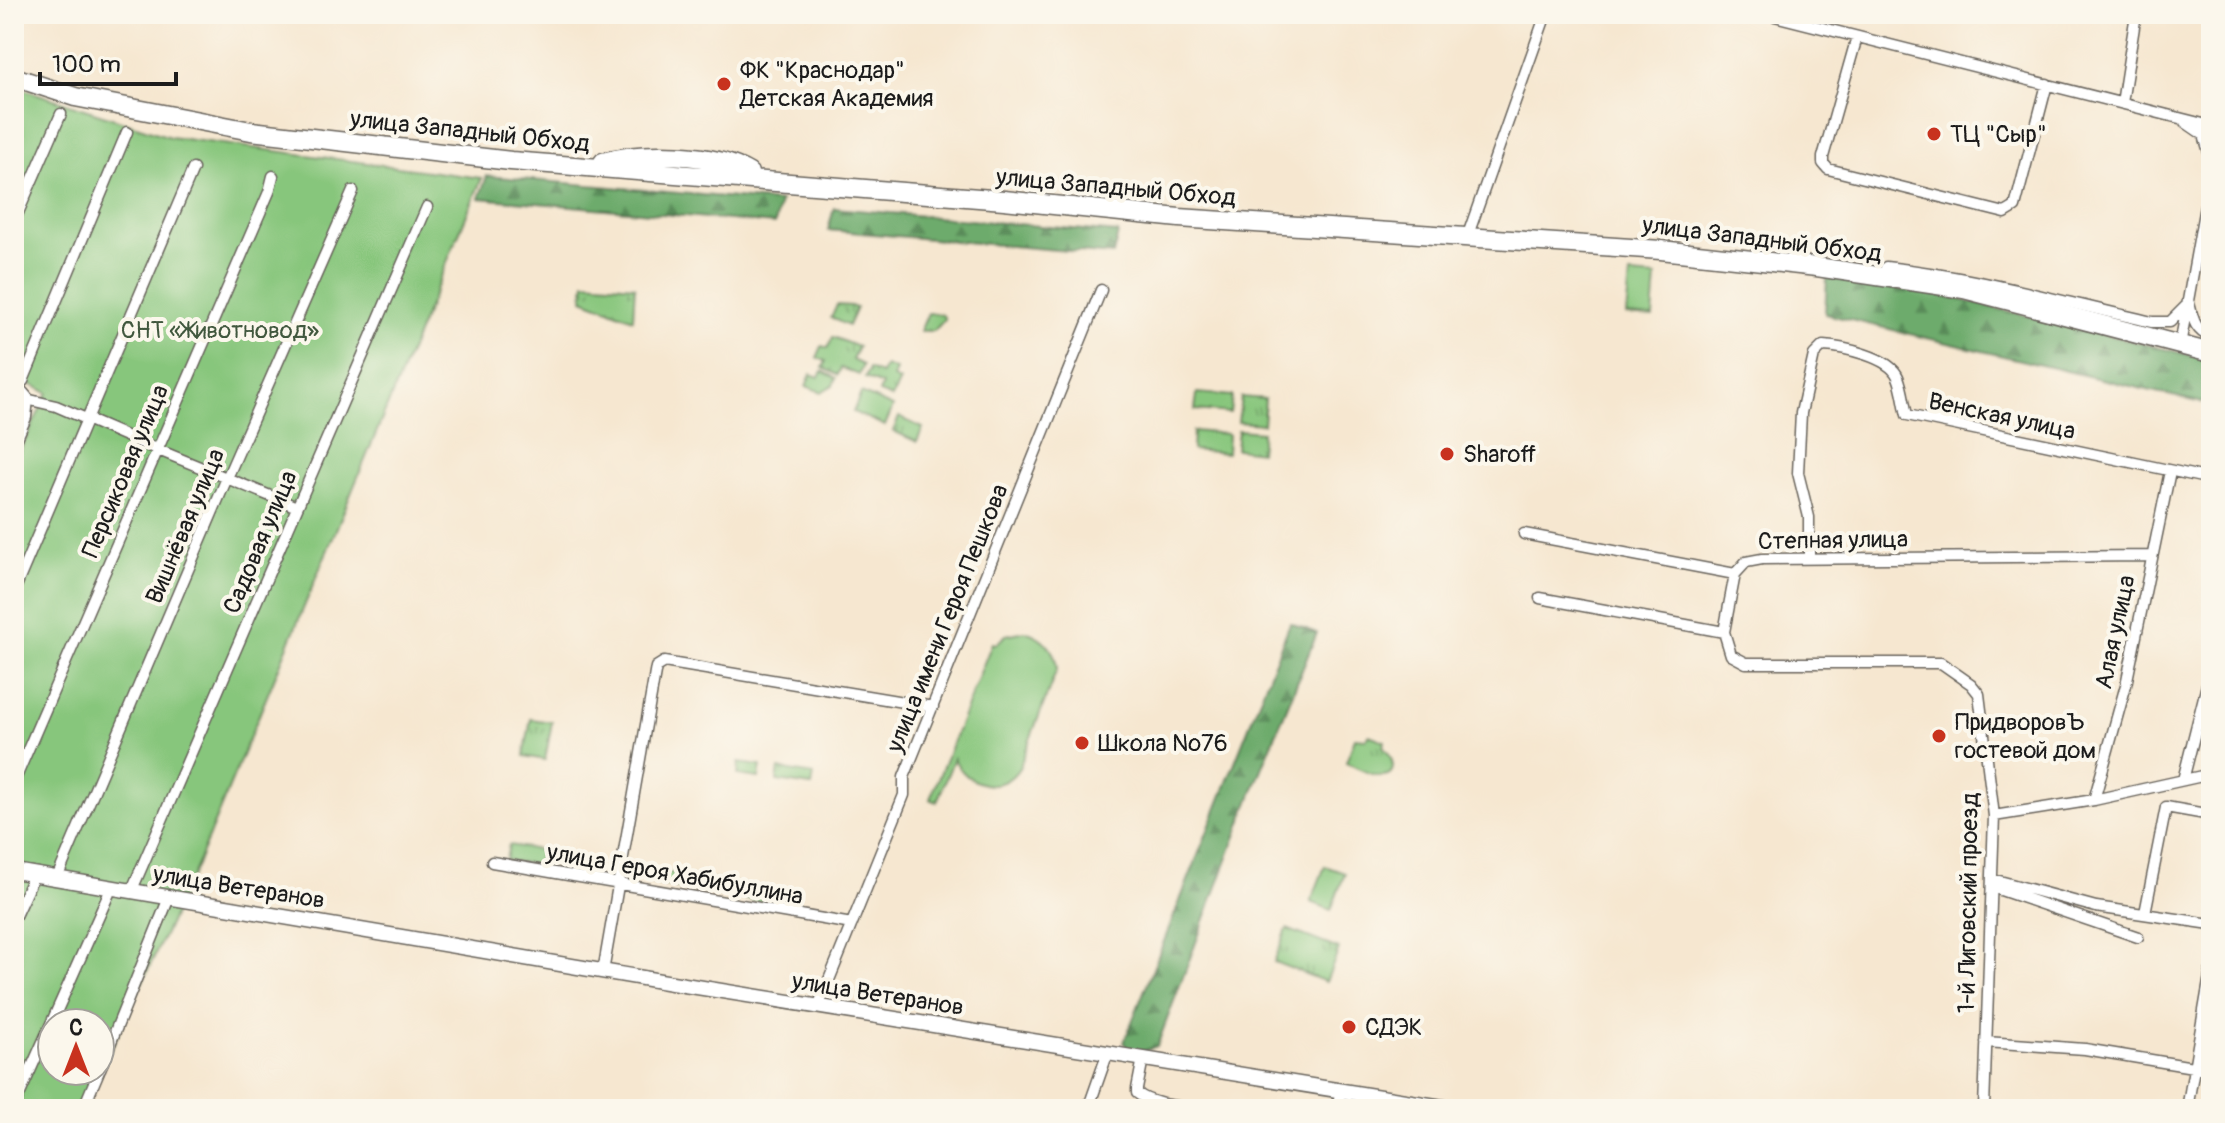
<svg xmlns="http://www.w3.org/2000/svg" width="2225" height="1123" viewBox="0 0 2225 1123" font-family="Pangolin,sans-serif">
	<style>
		.green { fill: #87c67c; stroke: #52714c; stroke-width: 2; fill-rule: evenodd }
		.forest { fill: url(#forest-firs); stroke: #446444; stroke-width: 2 }
		.park { fill: url(#park-tufts); stroke: #52714c; stroke-width: 2 }
		.lines { fill: none; stroke-linecap: round; stroke-linejoin: round }
		.street-casing { stroke: #68635b; stroke-width: 13 }
		.secondary-casing { stroke: #68635b; stroke-width: 17 }
		.highway-casing { stroke: #68635b; stroke-width: 21 }
		.street { stroke: #fff; stroke-width: 10 }
		.secondary { stroke: #fff; stroke-width: 14 }
		.highway { stroke: #fff; stroke-width: 18 }
		.poi-dot { fill: #c8321e; stroke: #fbf7ec; stroke-width: 3 }
		.labels { text-anchor: middle; stroke-width: 8; stroke-linejoin: round; paint-order: stroke }
		.poi-label { font-size: 24px; fill: #1c1c1c; stroke: #fbf7ec; text-anchor: start }
		.street-label { font-size: 24px; fill: #1c1c1c; stroke: #fbf7ec }
		.park-label { font-size: 24px; fill: #41583e; stroke: #fbf7ec }
	</style>
	<defs>
		<pattern id="forest-firs" width="22" height="20" patternUnits="userSpaceOnUse" patternTransform="scale(2)"><rect width="22" height="20" fill="#6dab6c"/><path d="M5 1l3.5 6h-7zM16 11l3.5 6h-7z" fill="#598a58"/></pattern>
		<pattern id="park-tufts" width="24" height="20" patternUnits="userSpaceOnUse" patternTransform="scale(2)"><rect width="24" height="20" fill="#87c67c"/><path d="M3 7l-1-3M5 7V3M7 7l1-3M15 17l-1-3M17 17v-4M19 17l1-3" fill="none" stroke="#6ea065"/></pattern>
	</defs>
	<rect width="100%" height="100%" fill="#fbf7ec"/>
	<filter id="ink" filterUnits="userSpaceOnUse"><feTurbulence type="fractalNoise" baseFrequency=".0125" numOctaves="2"/><feDisplacementMap in="SourceGraphic" scale="16" xChannelSelector="R" yChannelSelector="G"/><feConvolveMatrix kernelMatrix="1 2 1 2 8 2 1 2 1" color-interpolation-filters="sRGB"/></filter>
	<filter id="wash" filterUnits="userSpaceOnUse"><feTurbulence type="fractalNoise" baseFrequency=".006" numOctaves="4" result="noise"/><feDisplacementMap in="SourceGraphic" scale="32" xChannelSelector="R" yChannelSelector="G"/><feGaussianBlur stdDeviation="1.8" result="paint"/><feColorMatrix in="noise" values="0 0 0 0 0 0 0 0 0 0 0 0 0 0 0 0 0 1.4 0 .05"/><feComposite in="paint" operator="in"/></filter>
	<g filter="url(#wash)">
		<rect width="100%" height="100%" fill="#f6e7d0"/>
		<path class="green" d="M 14,86 L 170,137 L 482,178 L 196,867 L 83,1109 L 14,1109 L 14,463 L 48,393 L 14,376 ZM 52,1023 L 100,1023 L 100,1071 L 52,1071 Z
			M 1630,275 L 1656,277 L 1653,317 L 1626,315 Z
			M 861,393 L 893,407 L 885,426 L 853,412 Z
			M 1197,393 L 1232,396 L 1230,413 L 1195,410 Z
			M 1193,431 L 1228,434 L 1227,453 L 1192,450 Z
			M 1025,631 C 1044,637 1055,648 1057,669 L 1019,768 C 1001,796 965,786 954,758 L 937,802 L 930,799 L 992,643 L 996,644 L 1006,635 Z
			M 509,845 L 540,850 L 538,865 L 506,860 Z
			M 1325,866 L 1345,873 L 1331,910 L 1311,902 Z"/>
		<path class="forest" d="M 487,176 L 780,202 L 775,224 L 479,198 Z
			M 834,208 L 1118,233 L 1113,255 L 828,230 Z
			M 1827,278 L 1949,297 L 2211,360 L 2211,405 L 1825,314 Z
			M 1290,623 L 1317,633 L 1253,791 L 1157,1046 L 1131,1056 L 1124,1042 Z"/>
		<path class="park" d="M 585,282 L 635,286 L 633,319 L 583,299 Z
			M 837,305 L 851,306 L 856,308 L 848,326 L 831,318 Z
			M 928,313 L 942,314 L 945,319 L 934,331 L 920,331 Z
			M 833,337 L 858,347 L 852,360 L 863,365 L 859,375 L 841,368 L 838,375 L 823,368 L 826,361 L 817,358 L 822,346 L 828,348 Z
			M 885,366 L 896,370 L 893,378 L 900,381 L 892,398 L 879,393 L 882,385 L 865,378 L 869,369 L 881,374 Z
			M 822,371 L 836,378 L 833,385 L 821,392 L 806,386 L 811,374 L 819,377 Z
			M 1241,397 L 1265,399 L 1263,424 L 1238,422 Z
			M 899,417 L 923,428 L 917,442 L 893,431 Z
			M 1238,430 L 1262,432 L 1260,452 L 1236,449 Z
			M 531,719 L 552,722 L 545,760 L 524,756 Z
			M 1369,735 L 1385,741 L 1383,747 C 1391,753 1401,776 1382,776 C 1372,776 1355,767 1346,762 L 1355,738 L 1366,739 Z
			M 739,763 L 761,766 L 759,778 L 738,775 Z
			M 779,769 L 814,775 L 812,786 L 777,781 Z
			M 654,870 L 763,888 L 761,902 L 651,883 Z
			M 1287,929 L 1339,949 L 1326,982 L 1274,962 Z"/>
	</g>
	<g filter="url(#ink)">
		<g class="lines">
			<g class="street-casing">
				<path id="street" d="M 1767,14 L 2211,126
					M 1857,37 L 1823,157 L 1823,163 L 1828,169 L 2005,213 L 2015,207 L 2047,84
					M 2122,103 L 2136,14
					M 2185,122 L 2204,135 L 2211,159
					M 14,222 L 61,114
					M 1470,229 L 1546,14
					M 1886,267 C 1977,277 2063,302 2152,322 L 2170,322 L 2189,303 C 2193,319 2195,331 2211,337
					M 2180,345 L 2211,173
					M 15,386 L 23,381 L 127,132
					M 26,399 L 56,406 L 156,449 L 297,507
					M 1524,534 L 1735,574 L 1746,562 L 1762,559 L 2151,556
					M 1809,559 L 1809,517 L 1798,473 L 1801,413 L 1814,355 L 1823,346 C 1843,347 1890,357 1898,377 C 1903,389 1904,403 1907,415 L 2211,479
					M 1735,574 L 1724,632 L 1731,655 L 1746,663 L 1941,663 L 1971,684 L 1979,694 L 1994,816 L 1984,1109
					M 14,591 L 193,169
					M 1540,598 L 1724,632
					M 2183,780 L 2211,669
					M 14,782 L 269,192 L 273,176
					M 2094,800 L 2126,685 L 2170,471
					M 1994,816 L 2094,800 L 2211,774
					M 492,862 L 852,924
					M 57,878 L 227,478 L 353,191
					M 1992,879 L 2096,907 L 2211,924
					M 1992,887 L 2138,937
					M 131,892 L 427,207
					M 2145,913 L 2166,807 L 2211,815
					M 14,918 L 34,875
					M 603,972 L 656,667 L 664,662 L 933,707
					M 818,1007 L 904,795 L 904,777 L 1101,290
					M 1986,1042 L 2085,1049 L 2211,1070
					M 1143,1058 L 1137,1089 L 1137,1093 C 1153,1106 1182,1106 1202,1109
					M 100,1069 L 168,900
					M 14,1107 L 111,889
					M 83,1109 L 99,1071
					M 1088,1109 L 1108,1052
					M 1337,1109 L 1341,1089
					M 2187,1109 L 2211,970"/>
			</g>
			<g class="secondary-casing">
				<path id="secondary" d="M 14,385 L 26,399 L 24,417 L 14,440
					M 14,871 L 672,983 L 1455,1109"/>
			</g>
			<g class="highway-casing">
				<path id="highway" d="M 14,77 L 75,97 L 251,131 L 511,161 L 1004,200 L 1179,218 L 1661,250 L 1817,267 L 1964,289 L 2211,353
					M 603,162 C 641,151 715,152 749,173"/>
			</g>
			<use href="#street" class="street"/>
			<use href="#secondary" class="secondary"/>
			<use href="#highway" class="highway"/>
		</g>
	</g>
	<g class="poi-dot">
		<circle cx="724" cy="84" r="8"/>
		<circle cx="1934" cy="134" r="8"/>
		<circle cx="1447" cy="454" r="8"/>
		<circle cx="1939" cy="736" r="8"/>
		<circle cx="1082" cy="743" r="8"/>
		<circle cx="1349" cy="1027" r="8"/>
	</g>
	<g class="labels">
		<g class="poi-label">
			<text x="740" y="78">ФК "Краснодар"<tspan x="740" dy="28">Детская Академия</tspan></text>
			<text x="1950" y="142">ТЦ "Сыр"</text>
			<text x="1463" y="462">Sharoff</text>
			<text x="1955" y="730">ПридворовЪ<tspan x="1955" dy="28">гостевой дом</tspan></text>
			<text x="1098" y="751">Школа №76</text>
			<text x="1365" y="1035">СДЭК</text>
		</g>
		<g class="street-label">
			<text transform="translate(470 131) rotate(6)" y="8">улица Западный Обход</text>
			<text transform="translate(1116 187) rotate(5)" y="8">улица Западный Обход</text>
			<text transform="translate(1762 239) rotate(7)" y="8">улица Западный Обход</text>
			<text transform="translate(2002 416) rotate(12)" y="8">Венская улица</text>
			<text transform="translate(125 471) rotate(-67)" y="8">Персиковая улица</text>
			<text transform="translate(185 526) rotate(-67)" y="8">Вишнёвая улица</text>
			<text transform="translate(1833 540) rotate(-1)" y="8">Степная улица</text>
			<text transform="translate(260 542) rotate(-67)" y="8">Садовая улица</text>
			<text transform="translate(947 618) rotate(-68)" y="8">улица имени Героя Пешкова</text>
			<text transform="translate(2115 632) rotate(-78)" y="8">Алая улица</text>
			<text transform="translate(675 874) rotate(10)" y="8">улица Героя Хабибуллина</text>
			<text transform="translate(239 887) rotate(9)" y="8">улица Ветеранов</text>
			<text transform="translate(1968 903) rotate(-89)" y="8">1-й Лиговский проезд</text>
			<text transform="translate(878 994) rotate(9)" y="8">улица Ветеранов</text>
		</g>
		<g class="park-label">
			<text x="220" y="338">СНТ «Животновод»</text>
		</g>
	</g>
	<rect width="2225" height="1123" fill="none" stroke="#fbf7ec" stroke-width="48"/>
	<g transform="translate(76 1047)"><circle r="38" fill="#fbf7ec" stroke="#a29f99" stroke-width="2"/>
	<path d="M0-6L14 30L0 20L-14 30Z" fill="#c8321e"/>
	<text y="-12" font-size="22" font-weight="bold" text-anchor="middle" fill="#1c1c1c">С</text>
	</g>
	<path d="M40 72v12h136v-12" fill="none" stroke="#1c1c1c" stroke-width="4"/>
	<text x="52" y="72" font-size="24" fill="#1c1c1c" stroke="#fbf7ec" stroke-width="6" paint-order="stroke">100 m</text>
</svg>
